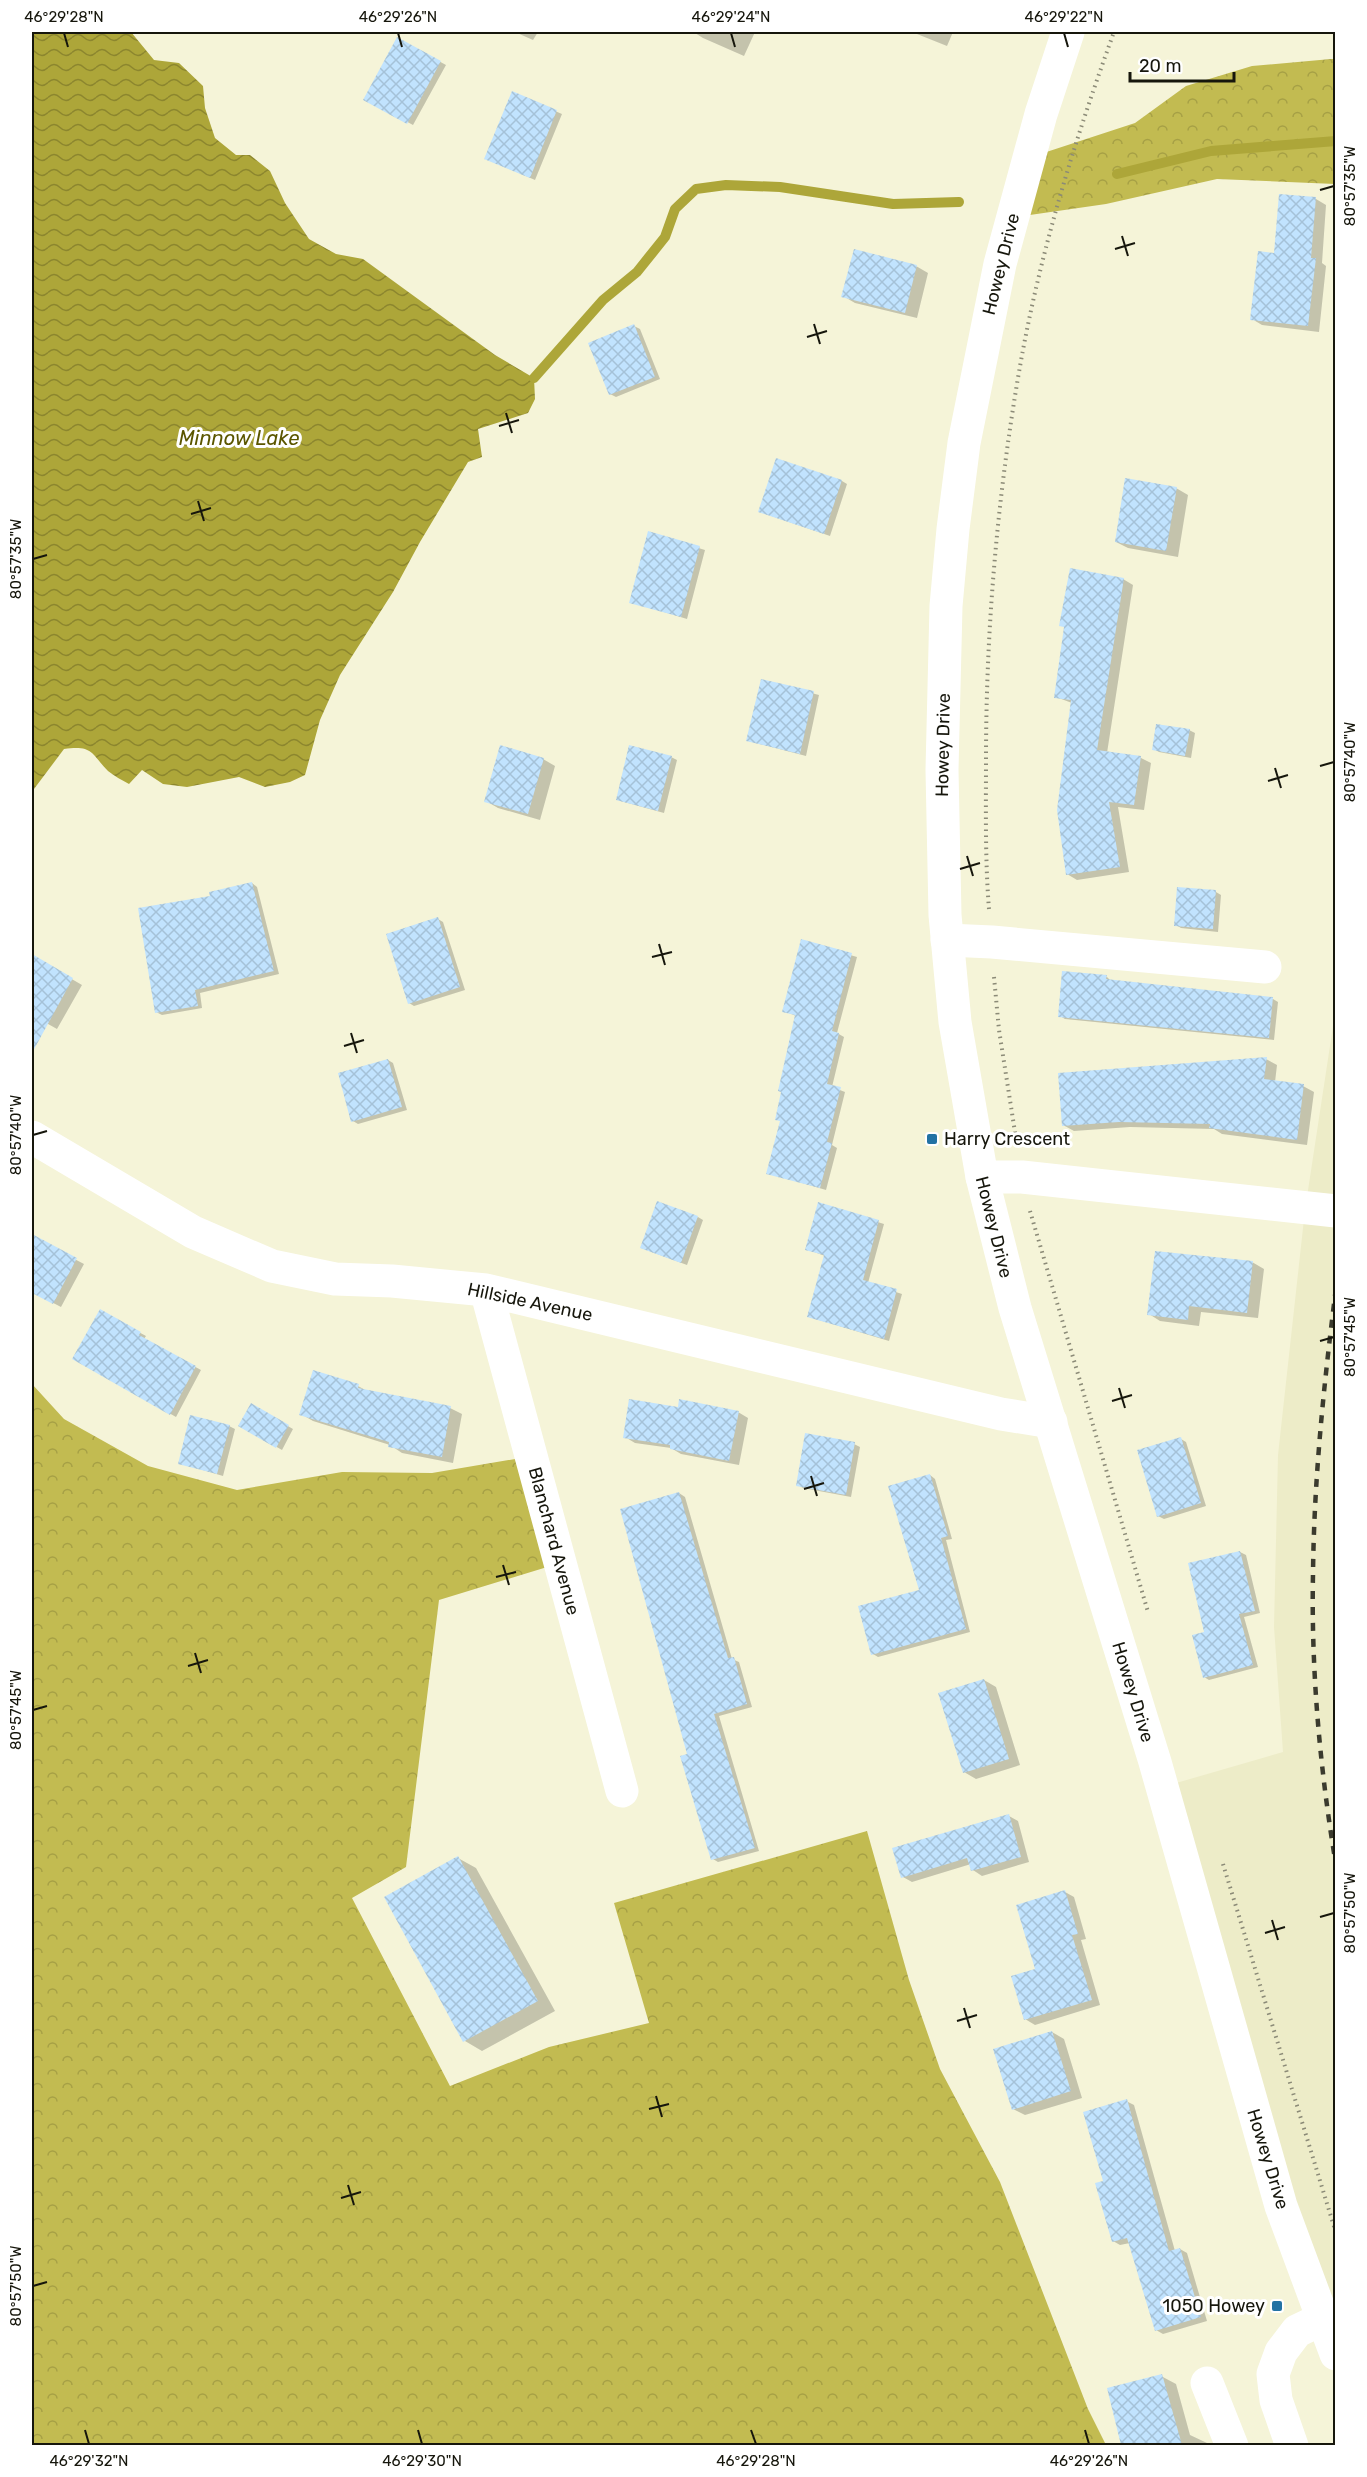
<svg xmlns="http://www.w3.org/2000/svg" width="1367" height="2477" viewBox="0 0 1367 2477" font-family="Rubik,sans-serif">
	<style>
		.built { fill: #edecc8 }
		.forest { fill: url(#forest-crowns) }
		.water { fill: url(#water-waves) }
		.shadow { fill: #0003 }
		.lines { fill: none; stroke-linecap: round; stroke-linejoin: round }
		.stream { stroke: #ada639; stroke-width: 10 }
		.building { fill: url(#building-cross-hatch) }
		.path { stroke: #8b8a77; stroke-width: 4; stroke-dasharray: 1.5 4.5; stroke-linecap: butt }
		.minor { stroke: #fff; stroke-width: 33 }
		.major { stroke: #fff; stroke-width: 33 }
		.rail { stroke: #3b3b2e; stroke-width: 4.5; stroke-dasharray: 8 8; stroke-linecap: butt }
		.ticks { fill: none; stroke: #16160c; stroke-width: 2 }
		.poi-dot { fill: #2272a4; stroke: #fff; stroke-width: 2 }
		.labels { text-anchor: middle; stroke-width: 6; stroke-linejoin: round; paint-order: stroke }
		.street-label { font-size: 18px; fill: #16160c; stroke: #fff }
		.poi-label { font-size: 18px; fill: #16160c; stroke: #fff; text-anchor: start }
		.water-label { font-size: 20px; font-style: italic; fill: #5b5600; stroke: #fff }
		.neatline { fill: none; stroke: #16160c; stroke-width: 2 }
		.ticks-label { font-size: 15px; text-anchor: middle; fill: #16160c }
	</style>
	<defs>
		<pattern id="forest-crowns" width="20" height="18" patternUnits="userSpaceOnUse" patternTransform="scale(1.5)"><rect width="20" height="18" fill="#c2bb51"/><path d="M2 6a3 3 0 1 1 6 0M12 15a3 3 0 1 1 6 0" fill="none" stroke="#a6a045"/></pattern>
		<pattern id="water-waves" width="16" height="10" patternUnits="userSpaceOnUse" patternTransform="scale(1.5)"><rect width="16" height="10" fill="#ada639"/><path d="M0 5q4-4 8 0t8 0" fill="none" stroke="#8c862e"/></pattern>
		<pattern id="building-cross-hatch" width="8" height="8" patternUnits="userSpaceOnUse" patternTransform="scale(1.5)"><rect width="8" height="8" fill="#c1e3fe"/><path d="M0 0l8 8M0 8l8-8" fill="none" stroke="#a5c2d8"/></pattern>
	</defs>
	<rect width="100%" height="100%" fill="#f5f4d8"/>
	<path class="built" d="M 1335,1013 L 1335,2360 L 1159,1788 L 1283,1752 L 1274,1627 L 1278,1455 L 1305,1210 Z"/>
	<path class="forest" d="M 1331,59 L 1335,59 L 1335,184 L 1217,179 L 1106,204 L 1009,218 L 1025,159 L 1135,123 L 1186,86 L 1252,66 Z
		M 32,1384 L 64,1419 L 148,1466 L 237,1490 L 342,1472 L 432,1473 L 527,1457 L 557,1564 L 439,1600 L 406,1867 L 352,1898 L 450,2086 L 549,2047 L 649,2023 L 614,1903 L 867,1831 L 909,1980 L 940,2069 L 1000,2182 L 1088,2409 L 1106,2445 L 32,2445 Z"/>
	<path class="water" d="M 32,32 L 131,32 L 154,60 L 179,63 L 203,86 L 205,108 L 215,138 L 236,155 L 250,155 L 270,171 L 285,203 L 309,239 L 336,254 L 363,259 L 495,355 L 534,378 L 535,399 L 528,413 L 478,429 L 482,457 L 468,462 L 420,542 L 393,592 L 340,675 L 320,720 L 305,775 L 290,782 L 265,787 L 239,777 L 187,787 L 163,784 L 142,770 L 129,784 C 122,780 114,776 108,771 C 91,754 94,745 64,749 L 34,789 L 32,789 Z"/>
	<path class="shadow" d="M 515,32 L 538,32 L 533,40 Z
		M 696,32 L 755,32 L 744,56 L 703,38 L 695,33 Z
		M 912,32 L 953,32 L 947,46 Z
		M 398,39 L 446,65 L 413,125 L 365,99 Z
		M 513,93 L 562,114 L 535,180 L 491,161 Z
		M 1316,199 L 1326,205 L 1322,263 L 1326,266 L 1319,332 L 1262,325 L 1252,319 L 1276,255 Z
		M 916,266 L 928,273 L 917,318 L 855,303 L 843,296 Z
		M 634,326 L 640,329 L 660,379 L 616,397 L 610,394 Z
		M 842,481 L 847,484 L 830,536 L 760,512 Z
		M 1176,488 L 1188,495 L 1178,557 L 1128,548 L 1116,542 Z
		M 649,533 L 705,550 L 687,619 L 631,602 Z
		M 1123,579 L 1133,585 L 1107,753 L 1141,758 L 1151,763 L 1144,810 L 1118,807 L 1129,872 L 1077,880 L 1067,874 L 1072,703 L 1056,697 L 1065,627 Z
		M 762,680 L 819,695 L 806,756 L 748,741 Z
		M 1189,730 L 1195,733 L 1191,758 L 1159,752 L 1154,749 Z
		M 671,757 L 677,760 L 664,813 L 617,800 Z
		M 543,759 L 555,766 L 540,820 L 498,808 L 486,801 Z
		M 252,883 L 257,887 L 279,974 L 200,993 L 202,1008 L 162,1015 L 156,1012 L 212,897 Z
		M 1216,892 L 1221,895 L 1218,932 L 1181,928 L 1176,925 Z
		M 438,919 L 443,922 L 465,990 L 414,1006 L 409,1003 Z
		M 802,941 L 857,957 L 837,1033 L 844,1037 L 832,1087 L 845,1092 L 832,1145 L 837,1148 L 826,1190 L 768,1173 L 782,1122 L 777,1119 L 796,1016 L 784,1011 Z
		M 32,956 L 82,985 L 57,1029 L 32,1015 Z
		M 1106,976 L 1111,981 L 1273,999 L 1278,1002 L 1274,1040 L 1065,1019 L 1060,1016 Z
		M 1266,1059 L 1277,1065 L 1275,1082 L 1303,1086 L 1314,1092 L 1307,1145 L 1222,1134 L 1214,1129 L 1130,1127 L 1074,1131 L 1063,1125 Z
		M 388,1060 L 393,1063 L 407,1110 L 358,1124 L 353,1121 Z
		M 819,1204 L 884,1224 L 868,1283 L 902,1294 L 889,1341 L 809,1317 L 825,1256 L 806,1249 Z
		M 698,1217 L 703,1220 L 687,1265 L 641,1248 Z
		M 32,1237 L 84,1264 L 61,1307 L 32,1292 Z
		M 1252,1262 L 1264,1269 L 1258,1318 L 1201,1312 L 1199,1326 L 1160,1321 L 1149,1314 Z
		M 100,1311 L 146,1336 L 144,1339 L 201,1370 L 176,1417 L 74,1359 Z
		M 358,1386 L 369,1392 L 450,1408 L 462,1414 L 453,1463 L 402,1453 L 390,1445 L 313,1421 L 301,1414 Z
		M 251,1405 L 293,1429 L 282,1450 L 240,1426 Z
		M 679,1409 L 738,1412 L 748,1418 L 739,1465 L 681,1454 L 671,1448 L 635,1443 L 625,1437 Z
		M 229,1426 L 235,1429 L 223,1476 L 179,1463 Z
		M 1181,1439 L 1186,1442 L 1206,1506 L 1164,1519 L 1158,1516 Z
		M 854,1444 L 860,1447 L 851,1497 L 803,1488 L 798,1485 Z
		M 930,1475 L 935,1479 L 952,1539 L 946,1540 L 970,1632 L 878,1657 L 873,1654 L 920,1591 Z
		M 679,1493 L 685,1497 L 732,1659 L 739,1662 L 752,1707 L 719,1716 L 759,1851 L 718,1862 L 713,1859 L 689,1755 Z
		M 1240,1552 L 1246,1555 L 1260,1613 L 1244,1617 L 1258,1667 L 1209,1680 L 1204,1677 L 1206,1633 Z
		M 984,1680 L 996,1687 L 1020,1765 L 976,1779 L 964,1772 Z
		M 1009,1816 L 1018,1821 L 1029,1862 L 982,1876 L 973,1870 L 971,1864 L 912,1882 L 903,1877 Z
		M 458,1858 L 476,1868 L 555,2011 L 482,2051 L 465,2041 Z
		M 1065,1892 L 1074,1897 L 1086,1939 L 1081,1940 L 1100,2005 L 1035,2025 L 1025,2019 L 1037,1970 Z
		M 1052,2032 L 1064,2039 L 1082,2098 L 1025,2115 L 1013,2109 Z
		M 1126,2101 L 1134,2105 L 1175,2251 L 1180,2249 L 1187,2253 L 1207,2321 L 1163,2334 L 1156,2330 L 1130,2243 L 1120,2245 L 1113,2241 L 1105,2182 Z
		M 1161,2376 L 1176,2384 L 1190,2435 L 1207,2443 L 1207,2446 L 1122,2446 L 1109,2389 Z"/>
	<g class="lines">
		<path class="stream" d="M 1117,174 L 1211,151 L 1336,141
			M 534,378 L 603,300 L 637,272 L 665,237 L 675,209 L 696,189 L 726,185 L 780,187 L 893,204 L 959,202"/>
	</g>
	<path class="building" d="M 397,37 L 441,61 L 407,124 L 363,100 Z
		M 512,91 L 557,110 L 530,178 L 484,159 Z
		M 1279,194 L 1316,197 L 1311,258 L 1316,258 L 1308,326 L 1250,320 L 1258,251 L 1274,253 Z
		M 854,249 L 917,265 L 905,313 L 841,297 Z
		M 634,324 L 655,377 L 609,395 L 588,343 Z
		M 776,458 L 842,480 L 824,534 L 758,512 Z
		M 1125,478 L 1177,487 L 1166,551 L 1115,542 Z
		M 648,531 L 700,546 L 681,617 L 629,603 Z
		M 1070,568 L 1124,578 L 1097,750 L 1141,756 L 1134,805 L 1109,802 L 1120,867 L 1066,875 L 1057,810 L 1071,700 L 1054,698 L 1064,627 L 1059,626 Z
		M 761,679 L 814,691 L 800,754 L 746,741 Z
		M 1156,724 L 1190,729 L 1185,756 L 1152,750 Z
		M 500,745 L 544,758 L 528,814 L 484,802 Z
		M 629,745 L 672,756 L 658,811 L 616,800 Z
		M 252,882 L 274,971 L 195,990 L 198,1006 L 155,1013 L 138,908 L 210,896 L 209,892 Z
		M 1177,887 L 1216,890 L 1213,929 L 1174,926 Z
		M 438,917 L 460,987 L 408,1004 L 386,934 Z
		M 801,939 L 852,953 L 832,1031 L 839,1033 L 827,1084 L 841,1087 L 827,1142 L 832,1143 L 820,1188 L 766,1174 L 780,1121 L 775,1120 L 781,1092 L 778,1091 L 795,1015 L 782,1012 Z
		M 32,954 L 73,978 L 32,1053 Z
		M 1062,971 L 1107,975 L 1106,979 L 1273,997 L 1269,1038 L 1058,1017 Z
		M 1267,1057 L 1264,1079 L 1304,1084 L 1297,1140 L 1209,1128 L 1210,1124 L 1119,1122 L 1062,1126 L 1058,1073 Z
		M 388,1059 L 402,1107 L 351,1122 L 338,1073 Z
		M 657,1201 L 698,1216 L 681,1263 L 640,1248 Z
		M 818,1202 L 879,1220 L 863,1280 L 897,1289 L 884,1339 L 807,1317 L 824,1255 L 805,1250 Z
		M 32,1234 L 77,1258 L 53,1304 L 32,1293 Z
		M 1155,1251 L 1253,1261 L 1247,1313 L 1189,1306 L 1188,1320 L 1147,1315 Z
		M 100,1309 L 141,1332 L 139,1335 L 196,1366 L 170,1415 L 72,1359 Z
		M 313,1370 L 359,1384 L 358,1388 L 451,1406 L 442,1457 L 388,1447 L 389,1442 L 299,1415 Z
		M 629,1399 L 678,1407 L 679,1399 L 739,1411 L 729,1461 L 670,1449 L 670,1445 L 623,1438 Z
		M 251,1403 L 289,1425 L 276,1448 L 238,1426 Z
		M 190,1415 L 230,1425 L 217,1474 L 178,1464 Z
		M 805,1433 L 855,1442 L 846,1495 L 796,1486 Z
		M 1181,1437 L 1201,1503 L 1157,1517 L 1137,1450 Z
		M 930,1474 L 948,1536 L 941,1538 L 966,1629 L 871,1655 L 858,1606 L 919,1590 L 888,1486 Z
		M 679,1492 L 728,1658 L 734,1657 L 747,1704 L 714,1714 L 755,1848 L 711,1860 L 680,1756 L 687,1754 L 620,1509 Z
		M 1240,1551 L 1255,1611 L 1239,1614 L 1253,1665 L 1203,1678 L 1192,1635 L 1204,1632 L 1188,1563 Z
		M 984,1679 L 1009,1759 L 963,1773 L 938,1693 Z
		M 1009,1814 L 1021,1857 L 971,1871 L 967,1858 L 901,1878 L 892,1848 Z
		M 458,1856 L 538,2001 L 463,2042 L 384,1897 Z
		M 1065,1890 L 1078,1934 L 1072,1935 L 1092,2000 L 1024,2020 L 1011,1976 L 1035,1969 L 1016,1905 Z
		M 1052,2031 L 1071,2091 L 1012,2110 L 993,2049 Z
		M 1127,2099 L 1169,2251 L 1180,2248 L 1201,2317 L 1155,2331 L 1127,2238 L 1112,2242 L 1095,2183 L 1103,2181 L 1083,2112 Z
		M 1162,2374 L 1182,2445 L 1121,2445 L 1107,2388 Z"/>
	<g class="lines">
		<path class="path" d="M 989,909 C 985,860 986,809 986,760 C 986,630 997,500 1019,372 C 1039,256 1074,142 1114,32
			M 994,977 L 999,1030 L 1017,1145
			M 1030,1211 L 1148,1612
			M 1223,1864 L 1336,2233"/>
		<path class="minor" d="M 947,940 L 992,942 L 1265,967
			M 32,1137 L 193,1232 L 272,1266 L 335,1279 L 392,1281 L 486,1290 L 1001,1414 L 1051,1422
			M 982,1177 L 1022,1177 L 1336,1211
			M 486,1290 L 622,1791
			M 1207,2383 L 1232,2446
			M 1292,2446 L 1276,2400 L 1273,2374 L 1281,2352 L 1297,2331 L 1322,2319"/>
		<path class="major" d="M 1068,32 L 1041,114 L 1000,264 L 964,443 L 953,529 L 946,606 L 942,770 L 945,915 L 955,1022 L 982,1177 L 1015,1308 L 1155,1762 L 1281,2206 L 1336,2354"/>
		<path class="rail" d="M 1336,1288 C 1324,1383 1314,1478 1313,1574 C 1311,1671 1320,1770 1336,1865
			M 1336,1496 L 1336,1636"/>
	</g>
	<path class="ticks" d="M 64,33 L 68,47M 398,33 L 402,47M 731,33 L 735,47M 1064,33 L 1068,47M 1320,190 L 1334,186M 1122,236 L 1128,256M 1115,249 L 1135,243M 814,324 L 820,344M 807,337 L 827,331M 506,413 L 512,433M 499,426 L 519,420M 198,501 L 204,521M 191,514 L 211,508M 33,559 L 47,555M 1320,766 L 1334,762M 1275,768 L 1281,788M 1268,781 L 1288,775M 967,856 L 973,876M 960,869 L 980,863M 659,944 L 665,965M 652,957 L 672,952M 351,1033 L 357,1053M 344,1046 L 364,1040M 33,1135 L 47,1131M 1320,1341 L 1334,1337M 1119,1388 L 1125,1408M 1112,1401 L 1132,1395M 811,1476 L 817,1496M 804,1489 L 824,1483M 503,1565 L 509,1585M 496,1577 L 516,1572M 195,1653 L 201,1673M 188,1666 L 208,1660M 33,1710 L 47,1706M 1320,1917 L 1334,1913M 1272,1920 L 1278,1940M 1265,1933 L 1285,1927M 964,2008 L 970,2028M 957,2021 L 977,2015M 656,2096 L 662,2117M 649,2109 L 669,2104M 348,2185 L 354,2205M 341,2198 L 361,2192M 33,2286 L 47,2282M 85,2430 L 89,2444M 418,2430 L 422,2444M 751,2430 L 756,2444M 1085,2430 L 1089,2444"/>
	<g class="poi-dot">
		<rect x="926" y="1133" width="12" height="12" rx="3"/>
		<rect x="1271" y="2300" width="12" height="12" rx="3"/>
	</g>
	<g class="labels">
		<g class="street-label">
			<text transform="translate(1001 264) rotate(-76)" y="6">Howey Drive</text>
			<text transform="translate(943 745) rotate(-89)" y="6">Howey Drive</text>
			<text transform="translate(994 1227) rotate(76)" y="6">Howey Drive</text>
			<text transform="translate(530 1302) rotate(12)" y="6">Hillside Avenue</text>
			<text transform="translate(554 1541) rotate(75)" y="6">Blanchard Avenue</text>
			<text transform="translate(1133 1692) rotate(73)" y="6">Howey Drive</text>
			<text transform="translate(1268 2159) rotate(73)" y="6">Howey Drive</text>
		</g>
		<g class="poi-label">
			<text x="944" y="1145">Harry Crescent</text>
			<text x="1265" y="2312" text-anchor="end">1050 Howey</text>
		</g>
		<g class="water-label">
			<text x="239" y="445">Minnow Lake</text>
		</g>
	</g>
	<rect width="1367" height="2477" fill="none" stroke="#ffffff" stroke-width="66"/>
	<path d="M1130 72v9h104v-9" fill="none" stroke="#16160c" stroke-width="3"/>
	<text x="1139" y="72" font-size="18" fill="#16160c" stroke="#ffffff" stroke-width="4.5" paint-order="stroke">20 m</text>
	<rect x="33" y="33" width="1301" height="2411" class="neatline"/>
	<g class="ticks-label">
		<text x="64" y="22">46°29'28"N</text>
		<text x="398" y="22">46°29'26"N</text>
		<text x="731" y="22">46°29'24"N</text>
		<text x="1064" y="22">46°29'22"N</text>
		<text transform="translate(1350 186) rotate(-90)" y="5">80°57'35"W</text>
		<text transform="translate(16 559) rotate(-90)" y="5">80°57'35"W</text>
		<text transform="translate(1350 762) rotate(-90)" y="5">80°57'40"W</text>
		<text transform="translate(16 1135) rotate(-90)" y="5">80°57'40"W</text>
		<text transform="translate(1350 1337) rotate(-90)" y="5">80°57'45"W</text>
		<text transform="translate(16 1710) rotate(-90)" y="5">80°57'45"W</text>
		<text transform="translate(1350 1913) rotate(-90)" y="5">80°57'50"W</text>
		<text transform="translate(16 2286) rotate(-90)" y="5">80°57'50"W</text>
		<text x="89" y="2466">46°29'32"N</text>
		<text x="422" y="2466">46°29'30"N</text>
		<text x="756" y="2466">46°29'28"N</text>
		<text x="1089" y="2466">46°29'26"N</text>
	</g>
</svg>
